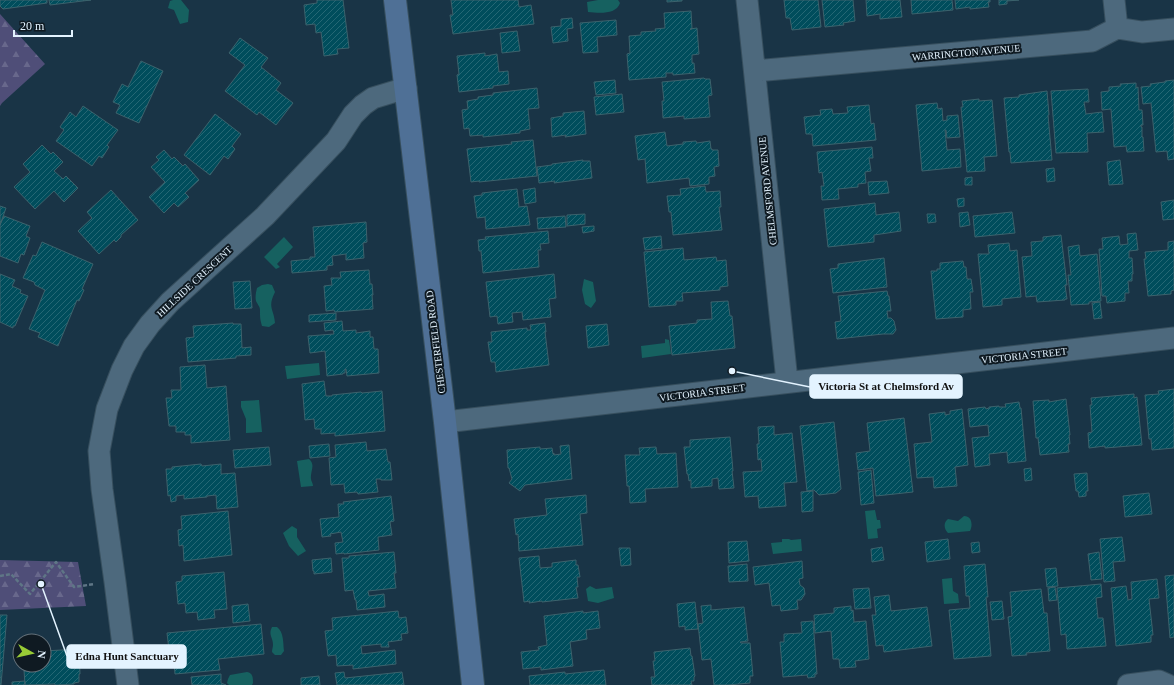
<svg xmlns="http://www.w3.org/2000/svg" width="1174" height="685" viewBox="0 0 1174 685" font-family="Georgia,serif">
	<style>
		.forest { fill: url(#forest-firs) }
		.water { fill: #166160 }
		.building { fill: url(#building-hatch); stroke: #3c626c }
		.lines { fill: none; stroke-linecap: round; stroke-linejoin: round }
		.street-casing { stroke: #374f5e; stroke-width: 23 }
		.secondary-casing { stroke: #374f5e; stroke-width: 24 }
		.path { stroke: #5f7686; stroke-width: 2.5; stroke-dasharray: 4 2; stroke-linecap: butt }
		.street { stroke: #4d697d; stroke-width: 21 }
		.secondary { stroke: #4f7096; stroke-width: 22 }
		.labels { text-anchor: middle; stroke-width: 4; stroke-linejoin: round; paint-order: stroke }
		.street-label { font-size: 10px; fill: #e3f3ff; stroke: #0f1a22 }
		.leader { fill: none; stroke: #e3f3ff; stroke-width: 1.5 }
		.callout-dot { fill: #e3f3ff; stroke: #0f1a22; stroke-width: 1.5 }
		.callout { fill: #e3f3ff; stroke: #e3f3ff; stroke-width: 1.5 }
		.callout-label { font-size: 11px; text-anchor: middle; font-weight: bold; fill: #111 }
	</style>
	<defs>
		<pattern id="forest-firs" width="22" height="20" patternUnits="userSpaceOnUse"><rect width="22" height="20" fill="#4f4e78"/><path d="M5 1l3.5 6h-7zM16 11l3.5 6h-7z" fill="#68688c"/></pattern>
		<pattern id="building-hatch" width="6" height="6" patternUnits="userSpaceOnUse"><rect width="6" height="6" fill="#004d5c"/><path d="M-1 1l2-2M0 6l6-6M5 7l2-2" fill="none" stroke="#256774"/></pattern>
	</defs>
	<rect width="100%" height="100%" fill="#193446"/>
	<path class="forest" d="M 0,14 L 45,64 L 2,103 L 0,106 Z
		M 0,560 L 78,562 L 86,606 L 0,610 Z"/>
	<path class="water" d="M 173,0 L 181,0 L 189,10 L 188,22 L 180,24 L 174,10 L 168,8 L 170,1 Z
		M 598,0 L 618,0 L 620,3 C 616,15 599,13 588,12 L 587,2 Z
		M 284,237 L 293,247 L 277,264 L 280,267 L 276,269 L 264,257 Z
		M 584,279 L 593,282 L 596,301 L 591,308 L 585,304 L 582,290 Z
		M 268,284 L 272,285 L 275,292 C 267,308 274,309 275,323 L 269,327 L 262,326 C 260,319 260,317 260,310 C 260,306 257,304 256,301 C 255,297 256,292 257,288 L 262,285 Z
		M 665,339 L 669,340 L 671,354 L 642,358 L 641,346 L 665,343 Z
		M 319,363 L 320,375 L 287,379 L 285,366 Z
		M 259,400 L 262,432 L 246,433 L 246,419 L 241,407 L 241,401 Z
		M 309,459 C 316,465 310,471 311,479 C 311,481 313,483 313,486 L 301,487 L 297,461 Z
		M 875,510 L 877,520 L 880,520 L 881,528 L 877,529 L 878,538 L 868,539 L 865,511 Z
		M 964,516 C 972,516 973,525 970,531 L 948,533 C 944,529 943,523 948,519 L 958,521 Z
		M 292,526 L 297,529 L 297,537 L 306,551 L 298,556 L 289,546 L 283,533 Z
		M 782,539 L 789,539 L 791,540 L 801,539 L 802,551 L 773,554 L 771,543 L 782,542 Z
		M 952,578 L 953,591 L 958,594 L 959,603 L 944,604 L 942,579 Z
		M 590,586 L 596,589 L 612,587 L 614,598 L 598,603 L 588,601 L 586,589 Z
		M 272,627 L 277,627 C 284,632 283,643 284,651 L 281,655 L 275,655 L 272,652 C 272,649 273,647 273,645 C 273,637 268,635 272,627 Z
		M 247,672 C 253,673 253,678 253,683 L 252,685 L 229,685 L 227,683 L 228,679 L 230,675 Z"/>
	<path class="building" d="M 0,0 L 47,0 L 47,3 L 3,9 L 0,6 Z
		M 49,0 L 91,0 L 50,5 Z
		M 317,0 L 343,0 L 349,48 L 337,49 L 338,54 L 324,56 L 321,32 L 316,33 L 315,24 L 306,25 L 304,5 L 317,3 Z
		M 451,0 L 518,0 L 519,7 L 531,5 L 534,24 L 453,34 L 450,15 L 453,15 Z
		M 667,0 L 682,0 L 682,1 L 667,2 Z
		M 784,0 L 818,0 L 821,27 L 792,30 L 790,18 L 786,18 Z
		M 822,0 L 853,0 L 855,21 L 843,23 L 844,25 L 825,27 Z
		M 866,0 L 900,0 L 902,17 L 880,19 L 880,14 L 867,16 Z
		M 911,0 L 952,0 L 953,10 L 912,14 Z
		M 955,0 L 990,0 L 990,2 L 988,2 L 989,7 L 970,9 L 970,7 L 956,9 Z
		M 999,0 L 1019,0 L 1007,1 L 1007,4 L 999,5 Z
		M 691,11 L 692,29 L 690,29 L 697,28 L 699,54 L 692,55 L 692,63 L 694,63 L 695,73 L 673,75 L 673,73 L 666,73 L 666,77 L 629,80 L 627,54 L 630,53 L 629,36 L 641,35 L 641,32 L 656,31 L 655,29 L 665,28 L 664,13 Z
		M 572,18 L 573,28 L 567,29 L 568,41 L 553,43 L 551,27 L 561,26 L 561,19 Z
		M 616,20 L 617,35 L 597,37 L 598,52 L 583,53 L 580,23 Z
		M 517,31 L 520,51 L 502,53 L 500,33 Z
		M 240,38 L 268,58 L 261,67 L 281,83 L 276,90 L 293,103 L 276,125 L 259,112 L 257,115 L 225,91 L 245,65 L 229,53 Z
		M 485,53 L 485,56 L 497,54 L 499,72 L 508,71 L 509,84 L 493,86 L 493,88 L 459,92 L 457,75 L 459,74 L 457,56 Z
		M 141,61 L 163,71 L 139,123 L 116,113 L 120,105 L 113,102 L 122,84 L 128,87 Z
		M 704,78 L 705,79 L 710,79 L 712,95 L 708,96 L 710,117 L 684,119 L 684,116 L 663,118 L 662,101 L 664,101 L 662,82 Z
		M 615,80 L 616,93 L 596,95 L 594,82 Z
		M 1174,80 L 1174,159 L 1168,160 L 1167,151 L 1156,152 L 1151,103 L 1143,104 L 1141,87 L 1151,86 L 1150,84 L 1165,82 L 1165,81 Z
		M 1136,83 L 1136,88 L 1138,87 L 1139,110 L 1142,110 L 1143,125 L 1141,125 L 1141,127 L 1142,127 L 1142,137 L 1143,137 L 1144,151 L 1127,152 L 1126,146 L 1114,147 L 1111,109 L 1102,110 L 1101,92 L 1109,91 L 1109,87 L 1121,86 L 1120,84 Z
		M 537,88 L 539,108 L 528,109 L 530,129 L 520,131 L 520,133 L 483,137 L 483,135 L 470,136 L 469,128 L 464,129 L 462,110 L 468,109 L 467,101 L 478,99 L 478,97 L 493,95 L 493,93 Z
		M 1088,89 L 1089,102 L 1084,102 L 1086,114 L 1102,112 L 1104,132 L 1087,133 L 1088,152 L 1056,153 L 1051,91 Z
		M 1047,91 L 1049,115 L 1048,115 L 1052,160 L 1011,163 L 1010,152 L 1009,152 L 1004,98 L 1019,97 L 1019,95 Z
		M 622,94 L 624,112 L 596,115 L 594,97 Z
		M 979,99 L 979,101 L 992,100 L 997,156 L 984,157 L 985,171 L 967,172 L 961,107 L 963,107 L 962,101 Z
		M 937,103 L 938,109 L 942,108 L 943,121 L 947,120 L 947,116 L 958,115 L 960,137 L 947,138 L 946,130 L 945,130 L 947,150 L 960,149 L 961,167 L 922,171 L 916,105 Z
		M 869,105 L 871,124 L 874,123 L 876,140 L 813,146 L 812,134 L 806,134 L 804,117 L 821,115 L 820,110 L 832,109 L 833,114 L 848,113 L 847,107 Z
		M 83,106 L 118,130 L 107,145 L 109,147 L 102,158 L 99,156 L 92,166 L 56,141 L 64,130 L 60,127 L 70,112 L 76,117 Z
		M 584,111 L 586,134 L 565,137 L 566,135 L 552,137 L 551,118 L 563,116 L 563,113 Z
		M 215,114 L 241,134 L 232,146 L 235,149 L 228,159 L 224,156 L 210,175 L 184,155 Z
		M 665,132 L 667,146 L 683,144 L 683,142 L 696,141 L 697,143 L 710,141 L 711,149 L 712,149 L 712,150 L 718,150 L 719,166 L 714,167 L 715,176 L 709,177 L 709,184 L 690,186 L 689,178 L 647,183 L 645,159 L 638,160 L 635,136 Z
		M 533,140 L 537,176 L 479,182 L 479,181 L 471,182 L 467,149 L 512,144 L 511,142 Z
		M 42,145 L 51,154 L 53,152 L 63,162 L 54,171 L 63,179 L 66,176 L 78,188 L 64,202 L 54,191 L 35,209 L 14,187 L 30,172 L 23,164 Z
		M 872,147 L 873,158 L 869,158 L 871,171 L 865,172 L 866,183 L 858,184 L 858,187 L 838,189 L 839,199 L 822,200 L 821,186 L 824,186 L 822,172 L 819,173 L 817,152 Z
		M 164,150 L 172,159 L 174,157 L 183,166 L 185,164 L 199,180 L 185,193 L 189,197 L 178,207 L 174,203 L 164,213 L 149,197 L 165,182 L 151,167 L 159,160 L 156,157 Z
		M 583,160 L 583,161 L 590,161 L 592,178 L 554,183 L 555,181 L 539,183 L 537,167 L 552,165 L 552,164 Z
		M 1120,160 L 1123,184 L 1109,185 L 1107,162 Z
		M 1054,168 L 1055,181 L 1047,182 L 1046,169 Z
		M 972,177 L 972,185 L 965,185 L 965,178 Z
		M 887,181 L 889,193 L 869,195 L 868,182 Z
		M 705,186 L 706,192 L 720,191 L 721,207 L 719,207 L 722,230 L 673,235 L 671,212 L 669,212 L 667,196 L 681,195 L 680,189 Z
		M 535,188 L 536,202 L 525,204 L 523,190 Z
		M 517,189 L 519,207 L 527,206 L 530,225 L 486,229 L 485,217 L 477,218 L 474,196 L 482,195 L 482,193 Z
		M 111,190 L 138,220 L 121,235 L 121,237 L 116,242 L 114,240 L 99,254 L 78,231 L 92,218 L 87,212 Z
		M 964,198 L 964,206 L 958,207 L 957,199 Z
		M 1174,200 L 1174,219 L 1163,220 L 1161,202 Z
		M 875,203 L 876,215 L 899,212 L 901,231 L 874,235 L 874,242 L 828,247 L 824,209 Z
		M 0,206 L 6,208 L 0,225 Z
		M 968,212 L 970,225 L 960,227 L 959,213 Z
		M 1012,212 L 1015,233 L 975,237 L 973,216 Z
		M 585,214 L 585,224 L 567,226 L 567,215 Z
		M 927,214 L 935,214 L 936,222 L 928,223 Z
		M 4,216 L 30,226 L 26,236 L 30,238 L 24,255 L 21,254 L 18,263 L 0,256 L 0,225 Z
		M 565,216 L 566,227 L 538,229 L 537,218 Z
		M 366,222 L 367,242 L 363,243 L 364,258 L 346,260 L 346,254 L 332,256 L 333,265 L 327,266 L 327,270 L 292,273 L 291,261 L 310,259 L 310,257 L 315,257 L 313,227 Z
		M 594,226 L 594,231 L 583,233 L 582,227 Z
		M 548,231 L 549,243 L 540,244 L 541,250 L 538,250 L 539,267 L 483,273 L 481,251 L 479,251 L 478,240 L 486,239 L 485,237 Z
		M 1136,233 L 1138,250 L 1129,251 L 1129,258 L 1132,258 L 1133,274 L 1132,274 L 1132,281 L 1128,281 L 1129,293 L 1125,293 L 1125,301 L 1107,303 L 1106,296 L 1102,296 L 1099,249 L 1103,249 L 1102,238 L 1119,236 L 1120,245 L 1128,244 L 1127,234 Z
		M 1061,235 L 1067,285 L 1065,285 L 1067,299 L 1065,299 L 1065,300 L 1037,302 L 1036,296 L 1026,297 L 1022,257 L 1032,256 L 1031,242 L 1043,241 L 1043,237 Z
		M 661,236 L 662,248 L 645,250 L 643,238 Z
		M 1174,241 L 1174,290 L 1171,291 L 1171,294 L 1148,296 L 1144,259 L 1146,259 L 1145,252 L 1168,250 L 1168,242 Z
		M 42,242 L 93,264 L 82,289 L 84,290 L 79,301 L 77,300 L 58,346 L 38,337 L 40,333 L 29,329 L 45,290 L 35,285 L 34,282 L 23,278 L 33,255 L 36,256 Z
		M 1009,243 L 1010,251 L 1017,250 L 1021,297 L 1002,299 L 1002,305 L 983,307 L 978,254 L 989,254 L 988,245 Z
		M 1079,245 L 1080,256 L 1097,254 L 1101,301 L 1089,302 L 1089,304 L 1071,305 L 1068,275 L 1071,275 L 1068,247 Z
		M 683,248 L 684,260 L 716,257 L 717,261 L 726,260 L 728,286 L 720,287 L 720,290 L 682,293 L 683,301 L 676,301 L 676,305 L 649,307 L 644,252 Z
		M 884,258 L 887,287 L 833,293 L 830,269 L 838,268 L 838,264 Z
		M 963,261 L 964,267 L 966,267 L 967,279 L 971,279 L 973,292 L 970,292 L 971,309 L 963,310 L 963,317 L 936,319 L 931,271 L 937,271 L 937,269 L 940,269 L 940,263 Z
		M 369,270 L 370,284 L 372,284 L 373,295 L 372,295 L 373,309 L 335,312 L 334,310 L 326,311 L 324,286 L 332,285 L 331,278 L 341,278 L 340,272 Z
		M 0,274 L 15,280 L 12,286 L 21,290 L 20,293 L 28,296 L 15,326 L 13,326 L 13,328 L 0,322 Z
		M 554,274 L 556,298 L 549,299 L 551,317 L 523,320 L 522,312 L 512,313 L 513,322 L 498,324 L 497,316 L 490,317 L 486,282 Z
		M 250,281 L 252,308 L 235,309 L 233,282 Z
		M 887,291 L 888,296 L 889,296 L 891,311 L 887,311 L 888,318 L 891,318 L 894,321 L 896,330 L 893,334 L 883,334 L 837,339 L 835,322 L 841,321 L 838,296 Z
		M 728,301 L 730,316 L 732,316 L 735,348 L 672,355 L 669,326 L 697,323 L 697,320 L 712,319 L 711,302 Z
		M 1100,302 L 1102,318 L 1094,319 L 1092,303 Z
		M 336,313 L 336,320 L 309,322 L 309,315 Z
		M 342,321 L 343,331 L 356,330 L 356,333 L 370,331 L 370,337 L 373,337 L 374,349 L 378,349 L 379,373 L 347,376 L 346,369 L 345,369 L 345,373 L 343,373 L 343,374 L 327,376 L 325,351 L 310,353 L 308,336 L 334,334 L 333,330 L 325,331 L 324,323 Z
		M 233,323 L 233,324 L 241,324 L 242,348 L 251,347 L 251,355 L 236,356 L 236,358 L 188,362 L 186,338 L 194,337 L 193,326 Z
		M 545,323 L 546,332 L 545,332 L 549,365 L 496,372 L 495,362 L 491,362 L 488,342 L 492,342 L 491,332 L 527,328 L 527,330 L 531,330 L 530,325 Z
		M 607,324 L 609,345 L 588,348 L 586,326 Z
		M 205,365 L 207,388 L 226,386 L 230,440 L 191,443 L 191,435 L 185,435 L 185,432 L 176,432 L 176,426 L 169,426 L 166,398 L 172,398 L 171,390 L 181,390 L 180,367 Z
		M 324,381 L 326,396 L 332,396 L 332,395 L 361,392 L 362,393 L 382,391 L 385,431 L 335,436 L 335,433 L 321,434 L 321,429 L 315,429 L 314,419 L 305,420 L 302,384 Z
		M 1174,389 L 1174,448 L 1152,450 L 1151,439 L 1149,439 L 1145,395 L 1159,394 L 1158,391 Z
		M 1134,394 L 1134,398 L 1137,397 L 1142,445 L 1105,448 L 1105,446 L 1089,448 L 1088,433 L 1092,432 L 1090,405 L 1092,405 L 1091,398 Z
		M 1066,399 L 1070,435 L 1069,435 L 1070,444 L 1068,444 L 1069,452 L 1040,455 L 1038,438 L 1036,438 L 1033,401 L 1049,400 L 1049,402 Z
		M 1019,402 L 1020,408 L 1021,408 L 1026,461 L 1008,463 L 1007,452 L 989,454 L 990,465 L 975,467 L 972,438 L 989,436 L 988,425 L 970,427 L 968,409 L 985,407 L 986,409 L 989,408 L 989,407 L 999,406 L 999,407 L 1006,407 L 1005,404 Z
		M 962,409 L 968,465 L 955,467 L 957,486 L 934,488 L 933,477 L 917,478 L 914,444 L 932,442 L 929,414 L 945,412 L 945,415 L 950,414 L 950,411 Z
		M 904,418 L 913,492 L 876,496 L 873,468 L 858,470 L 856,453 L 870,451 L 867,423 Z
		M 834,422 L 841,489 L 836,493 L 819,495 L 814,490 L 807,491 L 800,426 Z
		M 774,426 L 774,435 L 792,433 L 797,482 L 784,483 L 786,506 L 759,508 L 758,496 L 745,497 L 743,472 L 762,471 L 761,459 L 758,460 L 757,444 L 759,444 L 758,427 Z
		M 730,437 L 733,471 L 732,471 L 734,488 L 719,489 L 718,478 L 712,479 L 712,486 L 691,488 L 691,480 L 689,481 L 688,474 L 687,474 L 684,447 L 690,447 L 690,440 Z
		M 366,442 L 367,451 L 386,449 L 388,462 L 390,462 L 392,480 L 381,480 L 381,479 L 376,479 L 378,492 L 358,494 L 357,492 L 345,493 L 344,484 L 331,485 L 329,458 L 336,457 L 335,445 Z
		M 329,444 L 330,456 L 310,458 L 309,446 Z
		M 569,445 L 572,479 L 525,485 L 520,491 L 509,483 L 512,479 L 509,468 L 508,468 L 507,450 L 540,447 L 540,449 L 552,448 L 553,454 L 554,453 L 554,455 L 561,454 L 560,446 Z
		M 269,447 L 271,465 L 235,468 L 233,450 Z
		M 656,447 L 657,454 L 676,453 L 678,487 L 645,489 L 646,502 L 630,503 L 629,486 L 627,486 L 625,455 L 640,455 L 639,448 Z
		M 201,464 L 202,466 L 221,464 L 221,474 L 235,473 L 238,507 L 217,509 L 216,495 L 207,496 L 207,497 L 184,499 L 184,495 L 176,496 L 176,501 L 171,502 L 170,495 L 168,496 L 166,469 L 172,469 L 172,467 Z
		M 1031,468 L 1032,480 L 1025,481 L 1024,469 Z
		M 871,470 L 874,503 L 861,505 L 858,472 Z
		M 1087,473 L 1088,491 L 1086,491 L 1086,496 L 1079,497 L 1078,491 L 1076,491 L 1074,474 Z
		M 813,491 L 813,511 L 802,512 L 801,492 Z
		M 1149,493 L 1152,514 L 1125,517 L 1123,496 Z
		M 586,495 L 587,513 L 580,514 L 583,545 L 519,551 L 518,534 L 516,535 L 514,519 L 547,515 L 545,499 Z
		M 391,496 L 394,521 L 390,522 L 392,535 L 378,537 L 379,550 L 344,554 L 344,553 L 336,554 L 335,543 L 343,542 L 341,532 L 330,534 L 331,536 L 322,537 L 320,519 L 339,517 L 338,504 L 344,504 L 343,502 Z
		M 228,511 L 232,555 L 184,561 L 183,545 L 179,546 L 178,530 L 182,529 L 181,516 Z
		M 1122,537 L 1125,561 L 1113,562 L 1115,581 L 1104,582 L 1100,539 Z
		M 948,539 L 950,559 L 927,562 L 925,542 Z
		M 747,541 L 749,561 L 729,563 L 728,542 Z
		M 979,542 L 980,552 L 972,553 L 971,543 Z
		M 882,547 L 884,560 L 872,562 L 871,549 Z
		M 619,548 L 630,548 L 631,565 L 621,566 Z
		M 394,552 L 396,573 L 394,573 L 396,588 L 368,591 L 369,596 L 384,594 L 385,607 L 357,610 L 356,600 L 355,600 L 353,590 L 345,591 L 342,558 L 349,558 L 349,556 Z
		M 1099,552 L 1102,579 L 1091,580 L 1088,554 Z
		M 539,556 L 540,568 L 552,567 L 552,563 L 576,560 L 576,565 L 578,565 L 580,577 L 577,577 L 578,587 L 576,587 L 578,598 L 542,602 L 542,601 L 529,603 L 530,601 L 524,602 L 519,558 Z
		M 331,558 L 332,572 L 314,574 L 314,571 L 313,571 L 312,560 Z
		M 802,561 L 803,578 L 799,579 L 800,585 L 804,588 L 805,594 L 801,600 L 797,600 L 798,609 L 781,611 L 780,605 L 772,606 L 769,583 L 755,585 L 753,567 Z
		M 747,564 L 748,581 L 729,582 L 728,566 Z
		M 985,564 L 988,597 L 986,597 L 991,656 L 954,659 L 949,610 L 970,608 L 969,596 L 966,596 L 964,566 Z
		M 1056,568 L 1058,586 L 1047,587 L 1045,569 Z
		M 224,572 L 227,609 L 214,610 L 215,618 L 198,620 L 197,612 L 186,613 L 185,603 L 178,604 L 176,582 L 182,581 L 182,576 Z
		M 1174,575 L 1174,637 L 1170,638 L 1165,576 Z
		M 1157,579 L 1159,598 L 1149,599 L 1153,635 L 1151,635 L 1151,642 L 1116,646 L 1111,588 L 1126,586 L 1128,600 L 1132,599 L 1131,582 Z
		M 1101,584 L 1102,597 L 1096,598 L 1098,618 L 1103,618 L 1106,646 L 1067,649 L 1066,634 L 1061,635 L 1057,588 Z
		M 1055,587 L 1057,600 L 1049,601 L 1048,588 Z
		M 869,588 L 871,608 L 855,609 L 853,589 Z
		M 1041,589 L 1044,613 L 1047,613 L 1050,651 L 1026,653 L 1027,655 L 1012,656 L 1008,617 L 1012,616 L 1010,592 Z
		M 889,595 L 891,611 L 927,607 L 932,646 L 884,652 L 883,645 L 876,646 L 872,615 L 876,615 L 874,597 Z
		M 1002,601 L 1004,619 L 992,620 L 990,602 Z
		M 695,602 L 698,629 L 685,630 L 685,626 L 679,627 L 677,604 Z
		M 248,604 L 250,621 L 233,623 L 232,606 Z
		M 711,605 L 711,610 L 744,607 L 748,641 L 740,642 L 741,643 L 750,643 L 753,676 L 750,676 L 750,683 L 728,685 L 714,685 L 711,659 L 702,660 L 698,624 L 703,623 L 701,606 Z
		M 851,606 L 851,611 L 853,610 L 854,622 L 866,621 L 869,659 L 855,661 L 856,667 L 840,668 L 839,659 L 833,659 L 831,631 L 815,633 L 814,615 L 834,613 L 834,608 Z
		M 398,611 L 399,618 L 406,617 L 408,633 L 401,634 L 402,640 L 388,642 L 389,647 L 381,647 L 381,644 L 361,646 L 362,654 L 395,650 L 396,664 L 353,669 L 353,665 L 337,666 L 336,655 L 328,656 L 325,631 L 333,630 L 332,618 Z
		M 583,611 L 583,613 L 598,611 L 600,628 L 586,630 L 587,639 L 570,642 L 573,666 L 541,670 L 541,667 L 523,669 L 521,652 L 539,650 L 538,647 L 547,645 L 544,616 Z
		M 0,615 L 7,615 L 1,685 L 0,685 Z
		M 813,621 L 817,674 L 815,674 L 815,677 L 808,678 L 807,675 L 783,677 L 780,642 L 784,642 L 784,634 L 802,633 L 801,622 Z
		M 261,624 L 264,654 L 218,659 L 220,670 L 175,674 L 173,650 L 169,650 L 167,633 Z
		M 690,648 L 691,656 L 692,656 L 695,676 L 694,677 L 694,681 L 691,681 L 692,685 L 652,685 L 651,677 L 655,677 L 653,661 L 655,661 L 654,652 Z
		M 79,649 L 80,674 L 79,674 L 79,682 L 74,683 L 74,684 L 57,685 L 55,685 L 55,684 L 25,685 L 24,670 L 35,669 L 35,665 L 44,665 L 44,651 Z
		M 604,670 L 606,685 L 530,685 L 529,676 L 565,672 L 565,674 Z
		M 344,672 L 345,678 L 402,672 L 404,685 L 337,685 L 335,673 Z
		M 221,674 L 221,683 L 226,685 L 192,685 L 191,677 Z
		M 319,676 L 320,685 L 301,685 L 301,678 Z
		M 25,681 L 25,685 L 12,685 L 12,682 Z"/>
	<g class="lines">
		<g class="street-casing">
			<path id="street" d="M 747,0 L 787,381
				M 1114,0 L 1117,28
				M 755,71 L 1092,41 L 1117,28 L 1142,32 L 1174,29
				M 445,422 L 1174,338
				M 128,685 L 115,582 L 102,489 L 99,451 L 107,409 L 122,370 L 134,346 L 150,324 L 170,302 L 265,216 L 336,141 L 353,115 L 363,105 L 373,98 L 406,88
				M 1128,685 L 1159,681 L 1168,685"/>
		</g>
		<g class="secondary-casing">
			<path id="secondary" d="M 395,0 L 445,422 L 473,685"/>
		</g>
		<path class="path" d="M 0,576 L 11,574 L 30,594 L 56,562 L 74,587 L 95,584"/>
		<use href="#street" class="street"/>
		<use href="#secondary" class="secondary"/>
	</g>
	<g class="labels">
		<g class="street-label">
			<text transform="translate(966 52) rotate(-5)" y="4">WARRINGTON AVENUE</text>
			<text transform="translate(767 191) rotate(-96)" y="4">CHELMSFORD AVENUE</text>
			<text transform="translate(194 281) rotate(-43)" y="4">HILLSIDE CRESCENT</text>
			<text transform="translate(435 342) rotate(-97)" y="4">CHESTERFIELD ROAD</text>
			<text transform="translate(1024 355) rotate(-6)" y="4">VICTORIA STREET</text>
			<text transform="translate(702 392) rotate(-7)" y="4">VICTORIA STREET</text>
		</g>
	</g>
	<path class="leader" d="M732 371L810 387M41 584L67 656"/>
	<g class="callout-dot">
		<circle cx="732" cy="371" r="4"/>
		<circle cx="41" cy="584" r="4"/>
	</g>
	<g class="callout">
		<rect x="810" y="375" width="152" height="23" rx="4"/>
		<rect x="67" y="645" width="119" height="23" rx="4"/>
	</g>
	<g class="callout-label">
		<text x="886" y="390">Victoria St at Chelmsford Av</text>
		<text x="127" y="660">Edna Hunt Sanctuary</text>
	</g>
	<g transform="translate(32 653) rotate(98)"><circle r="19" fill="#0f1a22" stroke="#64717a"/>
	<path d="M0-3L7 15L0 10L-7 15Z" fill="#98cb36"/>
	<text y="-6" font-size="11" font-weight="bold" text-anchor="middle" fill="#e3f3ff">N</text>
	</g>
	<path d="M14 30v6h58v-6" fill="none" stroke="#e3f3ff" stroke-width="2"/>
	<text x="20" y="30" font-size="12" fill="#e3f3ff" stroke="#0f1a22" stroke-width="3" paint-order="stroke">20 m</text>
</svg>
